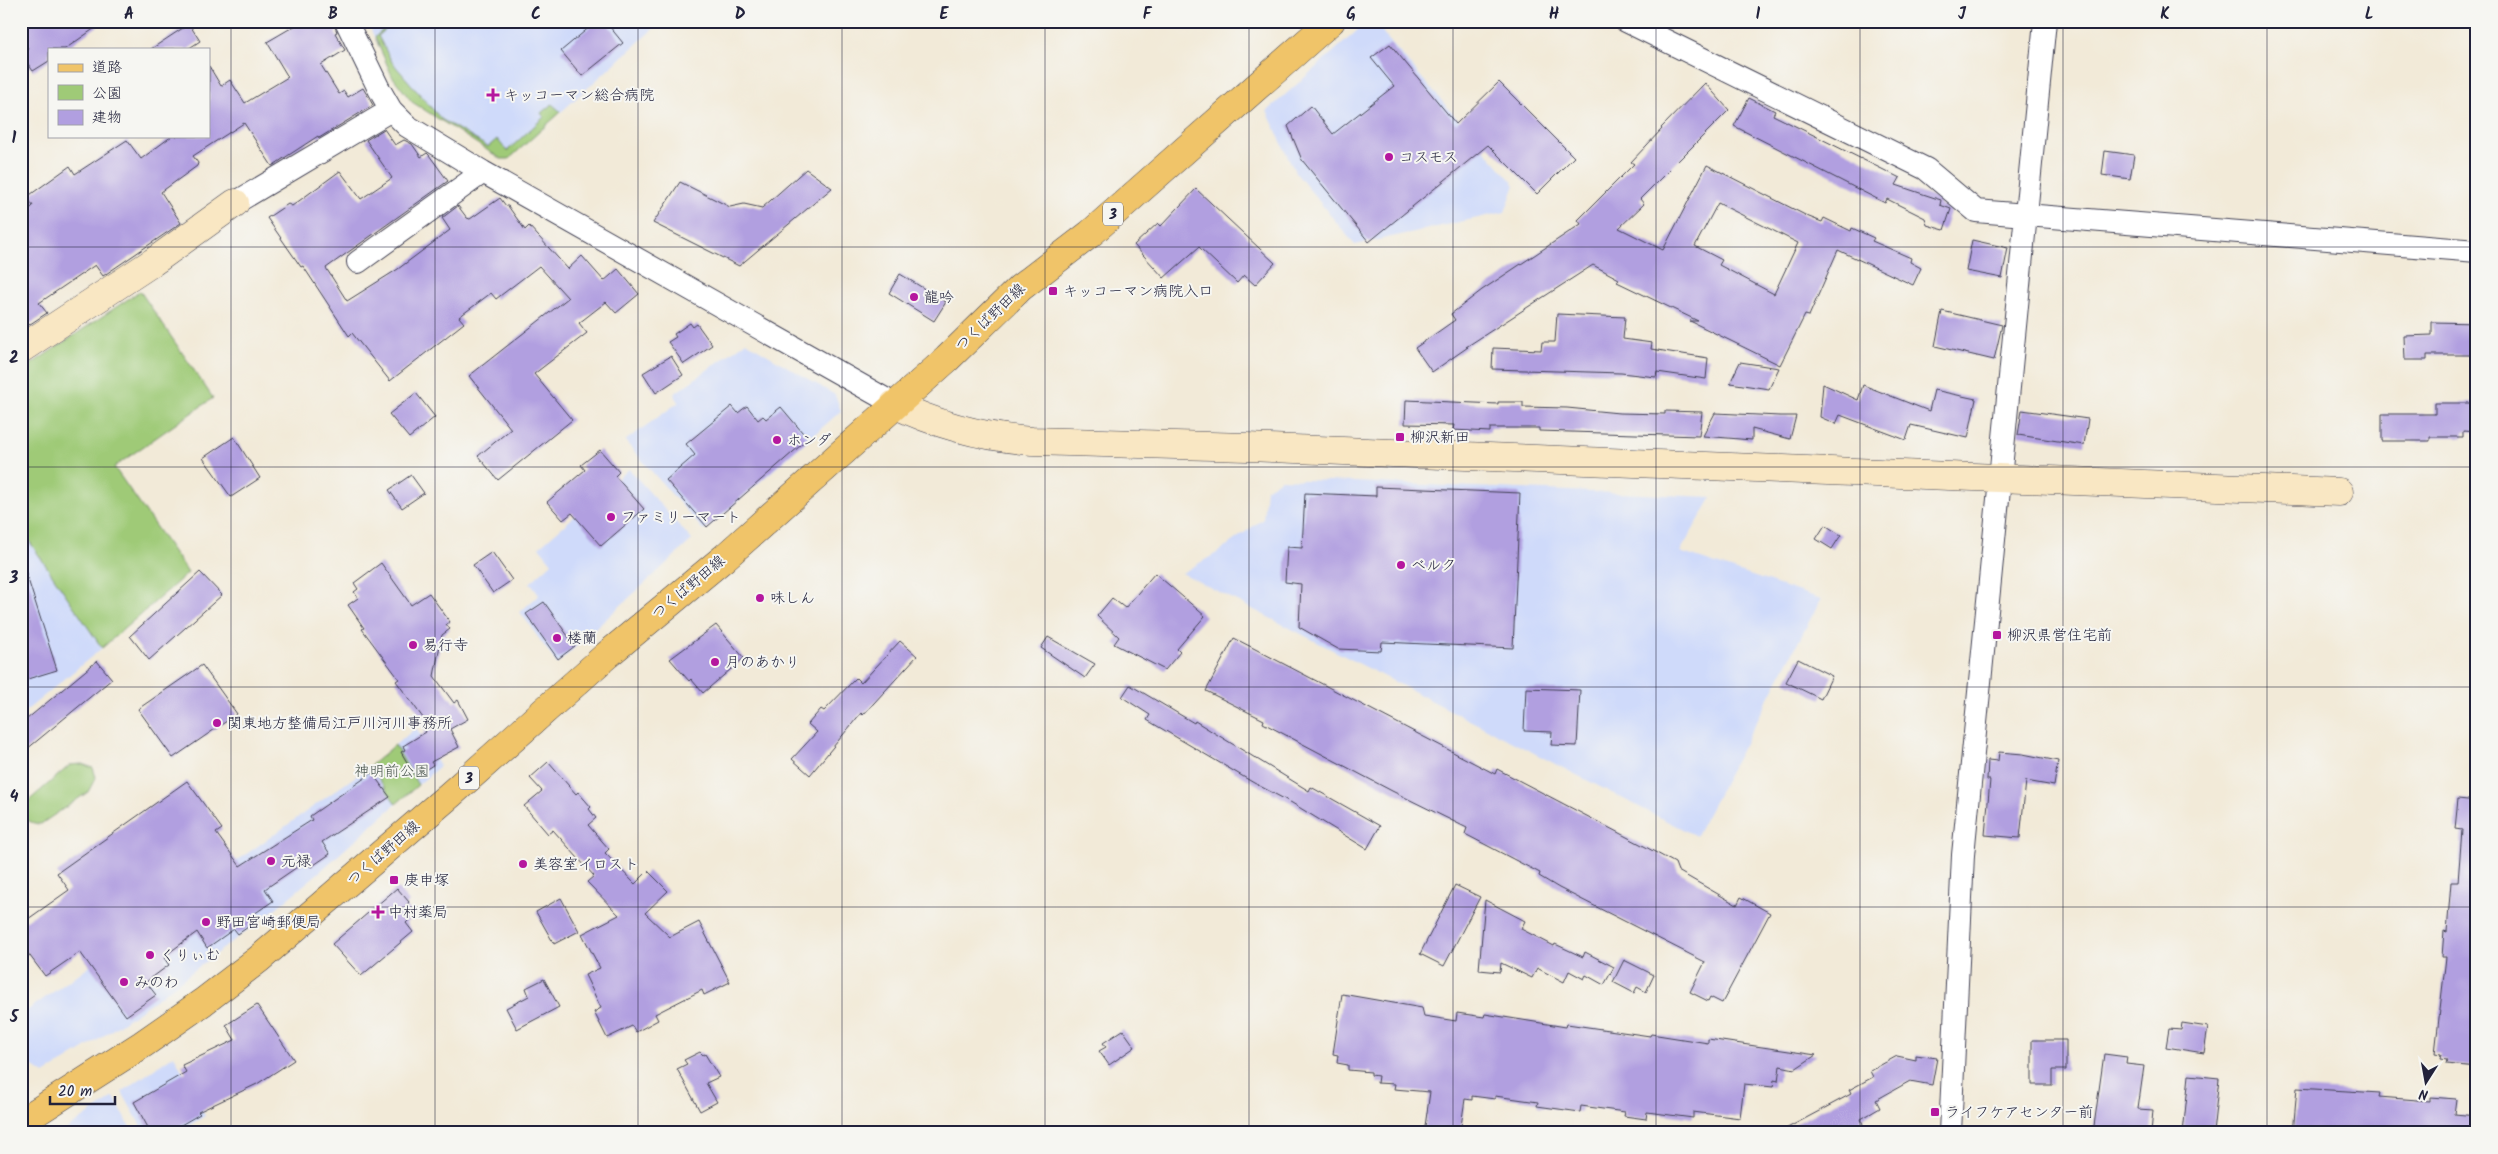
<svg xmlns="http://www.w3.org/2000/svg" width="2498" height="1154" viewBox="0 0 2498 1154" font-family="Kalam,'Klee One',sans-serif">
	<style>
		.built { fill: #cfdafa }
		.green { fill: #9fca77; stroke: #607659 }
		.building { fill: #b19fe0; fill-rule: evenodd }
		.lines { fill: none; stroke-linecap: round; stroke-linejoin: round }
		.street-casing { stroke: #414053; stroke-width: 24 }
		.secondary-casing { stroke: #414053; stroke-width: 29 }
		.primary-casing { stroke: #414053; stroke-width: 29 }
		.street { stroke: #fff; stroke-width: 22 }
		.secondary { stroke: #f9e7c3; stroke-width: 28 }
		.primary { stroke: #f0c469; stroke-width: 28 }
		.grid { fill: none; stroke: #22223b; stroke-width: 1; stroke-opacity: 0.55 }
		.poi-dot { fill: #b5179e; stroke: #f6f6f2; stroke-width: 2 }
		.labels { text-anchor: middle; stroke-width: 4; stroke-linejoin: round; paint-order: stroke }
		.shield { fill: #f6f6f2; stroke: #626272; stroke-width: 1 }
		.shield-label { font-size: 14px; font-weight: bold; fill: #22223b }
		.poi-label { font-size: 15px; fill: #22223b; stroke: #f6f6f2; text-anchor: start }
		.street-label { font-size: 15px; fill: #22223b; stroke: #f6f6f2 }
		.park-label { font-size: 15px; fill: #48544d; stroke: #f6f6f2 }
		.neatline { fill: none; stroke: #22223b; stroke-width: 2 }
		.grid-label { font-size: 16px; text-anchor: middle; font-weight: bold; fill: #22223b }
	</style>
	<rect width="100%" height="100%" fill="#f6f6f2"/>
	<filter id="ink" filterUnits="userSpaceOnUse"><feTurbulence type="fractalNoise" baseFrequency=".02" numOctaves="2"/><feDisplacementMap in="SourceGraphic" scale="10" xChannelSelector="R" yChannelSelector="G"/><feConvolveMatrix kernelMatrix="1 2 1 2 8 2 1 2 1" color-interpolation-filters="sRGB"/></filter>
	<filter id="wash" filterUnits="userSpaceOnUse"><feTurbulence type="fractalNoise" baseFrequency=".0096" numOctaves="4" result="noise"/><feDisplacementMap in="SourceGraphic" scale="20" xChannelSelector="R" yChannelSelector="G"/><feGaussianBlur stdDeviation="1.12" result="paint"/><feColorMatrix in="noise" values="0 0 0 0 0 0 0 0 0 0 0 0 0 0 0 0 0 1.4 0 .05"/><feComposite in="paint" operator="in"/></filter>
	<g filter="url(#wash)">
		<rect width="100%" height="100%" fill="#f2ead8"/>
		<path class="built" d="M 381,21 L 662,21 L 509,159 L 501,159 L 412,102 L 392,76 L 371,30 Z
			M 1368,21 L 1375,21 L 1386,37 L 1515,185 L 1505,212 L 1355,245 L 1295,172 L 1267,111 Z
			M 746,342 L 835,395 L 841,411 L 704,531 L 625,441 L 679,402 L 674,394 Z
			M 629,469 L 692,540 L 557,664 L 520,612 L 539,595 L 530,583 L 552,563 L 539,547 Z
			M 1281,479 L 1712,497 L 1680,552 L 1821,599 L 1696,836 L 1182,573 L 1217,553 L 1263,519 L 1266,489 Z
			M 21,529 L 102,648 L 21,715 Z
			M 416,728 L 440,766 L 418,785 L 395,745 Z
			M 370,766 L 396,804 L 317,874 L 275,909 L 159,997 L 92,1044 L 44,1074 L 21,1058 L 21,1015 Z
			M 174,1055 L 205,1116 L 176,1133 L 145,1133 L 122,1092 Z
			M 114,1097 L 133,1133 L 61,1133 Z"/>
		<path class="green" d="M 393,21 L 396,21 L 378,36 L 392,62 L 441,119 L 488,147 L 497,139 L 507,151 L 544,117 L 541,113 L 552,104 L 561,112 L 509,159 L 501,159 L 412,102 L 392,76 L 375,37 Z
			M 140,291 L 213,398 L 114,467 L 188,573 L 102,648 L 21,529 L 21,371 Z
			M 395,745 L 418,785 L 396,804 L 370,766 Z
			M 82,764 L 93,768 L 96,777 L 88,792 L 41,824 C 29,824 17,816 26,803 L 70,765 Z"/>
		<g id="blocks">
			<path class="building" d="M 21,21 L 105,21 L 65,49 L 49,49 L 49,61 L 33,71 L 21,54 L 28,49 L 21,39 Z
				M 303,21 L 333,21 L 337,32 L 335,33 L 345,50 L 321,65 L 339,94 L 344,91 L 348,97 L 363,88 L 373,105 L 319,138 L 318,136 L 272,166 L 244,123 L 193,156 L 198,163 L 197,166 L 161,192 L 181,223 L 103,276 L 95,265 L 39,303 L 47,313 L 21,330 L 21,217 L 33,206 L 27,197 L 70,166 L 75,174 L 127,140 L 141,159 L 172,136 L 209,136 L 209,66 L 221,86 L 230,80 L 245,103 L 288,77 L 267,42 Z
				M 597,21 L 605,21 L 623,43 L 582,76 L 561,51 Z
				M 189,24 L 200,41 L 188,49 L 151,49 Z
				M 1390,44 L 1456,124 L 1499,82 L 1574,157 L 1537,194 L 1488,145 L 1369,242 L 1302,160 L 1288,126 L 1311,106 L 1333,134 L 1394,86 L 1371,58 Z
				M 1705,83 L 1729,110 L 1640,199 L 1644,204 L 1619,228 L 1663,250 L 1707,165 L 1809,217 L 1822,222 L 1824,218 L 1851,231 L 1852,228 L 1874,238 L 1872,241 L 1911,258 L 1910,262 L 1921,268 L 1913,285 L 1838,250 L 1809,316 L 1805,315 L 1780,365 L 1690,321 L 1698,321 L 1617,282 L 1619,279 L 1593,265 L 1466,347 L 1468,347 L 1432,372 L 1415,348 L 1455,320 L 1451,314 L 1482,290 L 1581,224 L 1578,220 L 1634,164 L 1631,162 L 1662,129 L 1661,128 ZM 1718,203 L 1798,243 L 1774,294 L 1719,265 L 1722,260 L 1695,246 Z
				M 1749,98 L 1775,111 L 1773,115 L 1900,178 L 1896,185 L 1941,200 L 1940,205 L 1951,209 L 1944,230 L 1927,225 L 1925,218 L 1887,199 L 1885,203 L 1734,126 Z
				M 384,129 L 395,145 L 404,140 L 412,144 L 421,157 L 427,153 L 429,155 L 448,181 L 326,268 L 347,301 L 398,269 L 450,230 L 442,218 L 458,206 L 467,218 L 470,219 L 500,198 L 506,206 L 508,206 L 525,230 L 529,226 L 568,269 L 582,256 L 604,281 L 618,269 L 639,294 L 616,313 L 606,302 L 579,323 L 587,333 L 534,374 L 572,420 L 498,480 L 478,456 L 511,429 L 469,376 L 568,298 L 539,266 L 496,299 L 491,293 L 459,317 L 464,323 L 390,381 L 352,333 L 349,336 L 303,266 L 301,267 L 267,218 L 288,204 L 292,206 L 340,171 L 361,199 L 392,178 L 366,140 Z
				M 2105,151 L 2134,155 L 2130,179 L 2102,175 Z
				M 806,169 L 832,188 L 739,266 L 653,223 L 680,182 L 730,207 L 744,204 L 762,208 Z
				M 1196,189 L 1275,263 L 1255,285 L 1244,275 L 1237,283 L 1199,247 L 1164,278 L 1134,245 L 1158,223 L 1161,226 Z
				M 1972,240 L 2008,248 L 2002,278 L 1966,271 Z
				M 900,274 L 946,302 L 934,321 L 889,293 Z
				M 1942,311 L 2002,325 L 1994,360 L 1935,346 Z
				M 1557,314 L 1625,317 L 1623,339 L 1652,343 L 1651,349 L 1708,358 L 1706,379 L 1657,372 L 1656,377 L 1621,373 L 1492,369 L 1493,348 L 1541,350 L 1542,342 L 1555,342 Z
				M 2432,322 L 2477,323 L 2477,355 L 2427,355 L 2427,360 L 2405,360 L 2404,336 L 2432,335 Z
				M 690,323 L 693,327 L 697,324 L 712,345 L 684,364 L 668,342 L 676,337 L 674,334 Z
				M 671,356 L 683,375 L 656,393 L 643,373 Z
				M 1740,362 L 1779,368 L 1769,389 L 1730,383 Z
				M 1823,384 L 1858,400 L 1863,385 L 1929,411 L 1934,390 L 1976,399 L 1968,438 L 1911,425 L 1906,440 L 1840,415 L 1836,424 L 1820,417 Z
				M 416,393 L 435,417 L 409,438 L 389,414 Z
				M 1406,400 L 1498,404 L 1498,402 L 1523,402 L 1523,407 L 1567,408 L 1619,413 L 1665,414 L 1665,411 L 1702,412 L 1699,436 L 1539,431 L 1539,428 L 1490,428 L 1490,432 L 1453,430 L 1454,425 L 1405,424 Z
				M 2435,403 L 2477,403 L 2477,432 L 2463,431 L 2463,437 L 2430,437 L 2430,441 L 2382,441 L 2382,414 L 2435,414 Z
				M 732,406 L 738,413 L 747,406 L 758,420 L 763,416 L 766,419 L 781,407 L 808,439 L 707,527 L 666,480 L 695,455 L 686,444 Z
				M 2022,410 L 2088,419 L 2084,445 L 2018,435 Z
				M 1715,413 L 1780,416 L 1796,416 L 1790,439 L 1752,429 L 1752,440 L 1703,436 Z
				M 234,437 L 260,478 L 231,497 L 203,458 Z
				M 600,450 L 619,472 L 615,476 L 644,509 L 601,546 L 572,513 L 563,520 L 547,502 L 585,470 L 581,465 Z
				M 411,475 L 424,493 L 402,508 L 389,490 Z
				M 1376,487 L 1520,493 L 1513,648 L 1382,642 L 1381,651 L 1338,649 L 1299,627 L 1301,584 L 1285,582 L 1287,547 L 1302,548 L 1305,493 L 1376,496 Z
				M 1825,525 L 1841,535 L 1832,549 L 1816,539 Z
				M 492,552 L 512,580 L 493,593 L 473,565 Z
				M 381,563 L 411,605 L 429,593 L 450,622 L 446,624 L 450,629 L 442,635 L 434,676 L 454,703 L 458,700 L 468,719 L 450,729 L 459,747 L 431,762 L 433,765 L 415,776 L 401,752 L 405,750 L 403,746 L 426,732 L 422,724 L 426,722 L 396,681 L 399,679 L 362,629 L 364,628 L 348,605 L 358,598 L 354,592 L 358,589 L 354,583 Z
				M 25,570 L 57,670 L 21,681 L 21,571 Z
				M 200,572 L 222,595 L 149,660 L 130,636 Z
				M 1155,573 L 1205,616 L 1177,649 L 1180,652 L 1165,670 L 1114,644 L 1119,637 L 1097,616 L 1112,598 L 1125,608 Z
				M 544,602 L 575,646 L 558,659 L 526,614 Z
				M 716,625 L 744,658 L 703,693 L 691,679 L 689,681 L 670,659 Z
				M 1048,637 L 1095,664 L 1085,678 L 1041,648 Z
				M 1234,638 L 1495,774 L 1497,769 L 1644,846 L 1675,863 L 1678,871 L 1737,905 L 1741,897 L 1770,913 L 1722,1003 L 1710,997 L 1708,1001 L 1690,992 L 1705,962 L 1559,888 L 1539,876 L 1540,873 L 1465,834 L 1467,828 L 1392,791 L 1263,723 L 1264,720 L 1206,691 Z
				M 900,641 L 917,656 L 863,715 L 861,713 L 810,775 L 792,759 L 817,732 L 808,724 L 821,709 L 824,711 L 856,678 L 861,683 Z
				M 1798,659 L 1832,676 L 1821,699 L 1786,682 Z
				M 97,661 L 112,679 L 21,754 L 21,724 Z
				M 202,665 L 237,714 L 173,758 L 138,709 Z
				M 1130,685 L 1194,723 L 1195,721 L 1309,791 L 1311,787 L 1380,826 L 1367,849 L 1292,803 L 1254,783 L 1147,720 L 1150,715 L 1122,697 Z
				M 1526,688 L 1580,690 L 1577,746 L 1551,745 L 1552,732 L 1524,731 Z
				M 1999,752 L 2023,754 L 2058,761 L 2054,786 L 2026,781 L 2020,838 L 1985,835 L 1990,780 L 1987,780 L 1988,760 L 1998,761 Z
				M 548,762 L 576,794 L 578,792 L 591,807 L 589,809 L 596,818 L 588,825 L 609,849 L 605,853 L 635,884 L 648,871 L 668,891 L 645,913 L 670,937 L 699,922 L 730,982 L 704,995 L 702,990 L 655,1014 L 658,1020 L 636,1032 L 632,1026 L 607,1038 L 594,1012 L 601,1008 L 585,975 L 600,968 L 582,934 L 619,915 L 587,882 L 594,876 L 553,830 L 548,834 L 524,806 L 542,791 L 530,778 Z
				M 372,773 L 390,797 L 322,842 L 330,854 L 311,867 L 306,861 L 265,889 L 273,901 L 254,914 L 258,920 L 238,934 L 234,929 L 207,948 L 197,932 L 170,952 L 164,958 L 169,965 L 146,982 L 156,995 L 126,1016 L 80,952 L 45,976 L 21,944 L 21,924 L 69,890 L 57,873 L 187,781 L 222,829 L 216,833 L 240,866 L 312,820 L 310,816 Z
				M 2458,799 L 2477,801 L 2477,1067 L 2446,1064 L 2447,1060 L 2440,1059 L 2441,1054 L 2435,1053 L 2446,957 L 2442,957 L 2444,931 L 2447,932 L 2451,882 L 2458,882 L 2462,830 L 2455,829 Z
				M 1455,885 L 1480,897 L 1444,966 L 1420,954 Z
				M 397,888 L 409,902 L 406,906 L 414,915 L 406,923 L 413,932 L 361,976 L 332,944 Z
				M 561,898 L 579,931 L 554,944 L 536,912 Z
				M 1485,900 L 1525,921 L 1521,929 L 1554,946 L 1555,944 L 1583,957 L 1585,952 L 1614,967 L 1604,985 L 1586,975 L 1584,979 L 1569,971 L 1564,982 L 1537,968 L 1532,978 L 1501,963 L 1500,972 L 1479,970 Z
				M 1624,960 L 1654,975 L 1646,992 L 1637,987 L 1634,993 L 1613,982 Z
				M 544,979 L 559,1007 L 517,1029 L 506,1008 L 529,996 L 526,988 Z
				M 1342,994 L 1422,1008 L 1424,1016 L 1456,1021 L 1457,1013 L 1484,1017 L 1485,1014 L 1566,1027 L 1567,1024 L 1650,1036 L 1651,1034 L 1708,1043 L 1708,1039 L 1816,1055 L 1795,1069 L 1780,1066 L 1778,1081 L 1774,1080 L 1773,1087 L 1744,1084 L 1740,1118 L 1693,1112 L 1693,1118 L 1647,1112 L 1646,1119 L 1624,1116 L 1625,1112 L 1581,1106 L 1580,1112 L 1537,1106 L 1538,1102 L 1495,1096 L 1495,1099 L 1472,1096 L 1472,1100 L 1465,1099 L 1460,1133 L 1424,1133 L 1430,1092 L 1394,1089 L 1395,1084 L 1377,1083 L 1378,1076 L 1371,1075 L 1371,1072 L 1348,1070 L 1348,1065 L 1337,1063 L 1338,1055 L 1333,1054 Z
				M 257,1005 L 294,1060 L 257,1084 L 198,1112 L 200,1114 L 167,1133 L 151,1133 L 134,1102 L 186,1072 L 182,1065 L 235,1040 L 226,1025 Z
				M 2182,1023 L 2208,1027 L 2204,1053 L 2166,1047 L 2169,1029 L 2181,1030 Z
				M 1123,1030 L 1135,1047 L 1109,1065 L 1099,1051 L 1106,1047 L 1103,1043 Z
				M 2032,1040 L 2066,1040 L 2066,1070 L 2052,1070 L 2052,1085 L 2032,1085 Z
				M 700,1052 L 703,1055 L 705,1054 L 719,1077 L 706,1083 L 717,1102 L 700,1111 L 677,1069 L 687,1064 L 684,1060 Z
				M 2104,1054 L 2127,1057 L 2126,1064 L 2144,1066 L 2138,1109 L 2153,1110 L 2151,1133 L 2093,1133 Z
				M 1916,1055 L 1937,1058 L 1932,1085 L 1910,1081 L 1876,1100 L 1880,1108 L 1861,1119 L 1863,1124 L 1847,1133 L 1778,1133 L 1851,1094 L 1849,1090 L 1873,1077 L 1870,1071 L 1897,1056 L 1916,1060 Z
				M 2189,1075 L 2219,1078 L 2213,1133 L 2183,1133 Z
				M 2297,1088 L 2380,1093 L 2379,1097 L 2430,1101 L 2430,1097 L 2456,1099 L 2454,1114 L 2477,1116 L 2477,1133 L 2411,1128 L 2411,1133 L 2293,1133 Z"/>
		</g>
	</g>
	<g filter="url(#ink)">
		<use href="#blocks" fill-opacity="0" stroke="#414053" stroke-width="1"/>
		<g class="lines">
			<g class="street-casing">
				<path id="street" d="M 346,21 L 379,89 L 391,110 L 407,126 L 483,172 L 894,404
					M 1626,21 L 1926,169 L 1976,211 L 2477,251
					M 235,203 L 391,110
					M 358,262 L 483,172
					M 1950,1133 L 1963,855 L 2045,21"/>
			</g>
			<g class="secondary-casing">
				<path id="secondary" d="M 21,349 L 153,262 L 235,203
					M 894,404 C 939,426 983,437 1032,441 L 1247,447 L 2339,492"/>
			</g>
			<g class="primary-casing">
				<path id="primary" d="M 21,1122 L 143,1044 L 203,1002 L 259,959 L 451,794 L 607,655 L 724,558 L 947,359 L 1020,288 L 1090,234 L 1331,21"/>
			</g>
			<use href="#street" class="street"/>
			<use href="#secondary" class="secondary"/>
			<use href="#primary" class="primary"/>
		</g>
	</g>
	<path class="grid" d="M 231,21 L 231,1133M 435,21 L 435,1133M 638,21 L 638,1133M 842,21 L 842,1133M 1045,21 L 1045,1133M 1249,21 L 1249,1133M 1453,21 L 1453,1133M 1656,21 L 1656,1133M 1860,21 L 1860,1133M 2063,21 L 2063,1133M 2267,21 L 2267,1133M 21,247 L 2477,247M 21,467 L 2477,467M 21,687 L 2477,687M 21,907 L 2477,907"/>
	<g class="poi-dot">
		<path d="M490.5 87.5h5v5h5v5h-5v5h-5v-5h-5v-5h5z"/>
		<circle cx="1389" cy="157" r="5"/>
		<rect x="1048" y="286" width="10" height="10" rx="2.5"/>
		<circle cx="914" cy="297" r="5"/>
		<rect x="1395" y="432" width="10" height="10" rx="2.5"/>
		<circle cx="777" cy="440" r="5"/>
		<circle cx="611" cy="517" r="5"/>
		<circle cx="1401" cy="565" r="5"/>
		<circle cx="760" cy="598" r="5"/>
		<rect x="1992" y="630" width="10" height="10" rx="2.5"/>
		<circle cx="557" cy="638" r="5"/>
		<circle cx="413" cy="645" r="5"/>
		<circle cx="715" cy="662" r="5"/>
		<circle cx="217" cy="723" r="5"/>
		<circle cx="271" cy="861" r="5"/>
		<circle cx="523" cy="864" r="5"/>
		<rect x="389" y="875" width="10" height="10" rx="2.5"/>
		<path d="M375.5 904.5h5v5h5v5h-5v5h-5v-5h-5v-5h5z"/>
		<circle cx="206" cy="922" r="5"/>
		<circle cx="150" cy="955" r="5"/>
		<circle cx="124" cy="982" r="5"/>
		<rect x="1930" y="1107" width="10" height="10" rx="2.5"/>
	</g>
	<g class="labels">
		<g class="shield">
			<rect x="1103" y="202.5" width="20" height="23" rx="4"/>
			<rect x="459" y="766.5" width="20" height="23" rx="4"/>
		</g>
		<g class="shield-label">
			<text x="1113" y="219">3</text>
			<text x="469" y="783">3</text>
		</g>
		<g class="poi-label">
			<text x="504" y="100">キッコーマン総合病院</text>
			<text x="1399" y="162">コスモス</text>
			<text x="1063" y="296">キッコーマン病院入口</text>
			<text x="924" y="302">龍吟</text>
			<text x="1410" y="442">柳沢新田</text>
			<text x="787" y="445">ホンダ</text>
			<text x="621" y="522">ファミリーマート</text>
			<text x="1411" y="570">ベルク</text>
			<text x="770" y="603">味しん</text>
			<text x="2007" y="640">柳沢県営住宅前</text>
			<text x="567" y="643">楼蘭</text>
			<text x="423" y="650">易行寺</text>
			<text x="725" y="667">月のあかり</text>
			<text x="227" y="728">関東地方整備局江戸川河川事務所</text>
			<text x="281" y="866">元禄</text>
			<text x="533" y="869">美容室イロスト</text>
			<text x="404" y="885">庚申塚</text>
			<text x="388" y="917">中村薬局</text>
			<text x="216" y="927">野田宮崎郵便局</text>
			<text x="160" y="960">くりぃむ</text>
			<text x="134" y="987">みのわ</text>
			<text x="1945" y="1117">ライフケアセンター前</text>
		</g>
		<g class="street-label">
			<text transform="translate(990 317) rotate(-44)" y="5">つくば野田線</text>
			<text transform="translate(688 587) rotate(-40)" y="5">つくば野田線</text>
			<text transform="translate(383 853) rotate(-41)" y="5">つくば野田線</text>
		</g>
		<g class="park-label">
			<text x="392" y="776">神明前公園</text>
		</g>
	</g>
	<rect width="2498" height="1154" fill="none" stroke="#f6f6f2" stroke-width="55"/>
	<rect x="48" y="48" width="162" height="90" fill="#f6f6f2" stroke="#a1a1a9"/>
	<rect x="58" y="64" width="25" height="8" fill="#f0c469" stroke="#a1a1a9"/>
	<text x="92" y="72" font-size="15" fill="#22223b">道路</text>
	<rect x="58" y="85" width="25" height="15" fill="#9fca77" stroke="#a1a1a9"/>
	<text x="92" y="98" font-size="15" fill="#22223b">公園</text>
	<rect x="58" y="110" width="25" height="15" fill="#b19fe0" stroke="#a1a1a9"/>
	<text x="92" y="122" font-size="15" fill="#22223b">建物</text>
	<g transform="translate(2426 1082) rotate(191)" stroke="#f6f6f2" stroke-width="4" paint-order="stroke">
	<path d="M0-4L9 19L0 12L-9 19Z" fill="#22223b"/>
	<text y="-8" font-size="14" font-weight="bold" text-anchor="middle" fill="#22223b">N</text>
	</g>
	<path d="M50 1096v8h65v-8" fill="none" stroke="#22223b" stroke-width="2.5"/>
	<text x="58" y="1096" font-size="15" fill="#22223b" stroke="#f6f6f2" stroke-width="4" paint-order="stroke">20 m</text>
	<rect x="28" y="28" width="2442" height="1098" class="neatline"/>
	<g class="grid-label">
		<text x="129" y="19">A</text>
		<text x="333" y="19">B</text>
		<text x="536" y="19">C</text>
		<text x="740" y="19">D</text>
		<text x="944" y="19">E</text>
		<text x="1147" y="19">F</text>
		<text x="1351" y="19">G</text>
		<text x="1554" y="19">H</text>
		<text x="1758" y="19">I</text>
		<text x="1962" y="19">J</text>
		<text x="2165" y="19">K</text>
		<text x="2369" y="19">L</text>
		<text x="14" y="143">1</text>
		<text x="14" y="363">2</text>
		<text x="14" y="583">3</text>
		<text x="14" y="802">4</text>
		<text x="14" y="1022">5</text>
	</g>
</svg>
